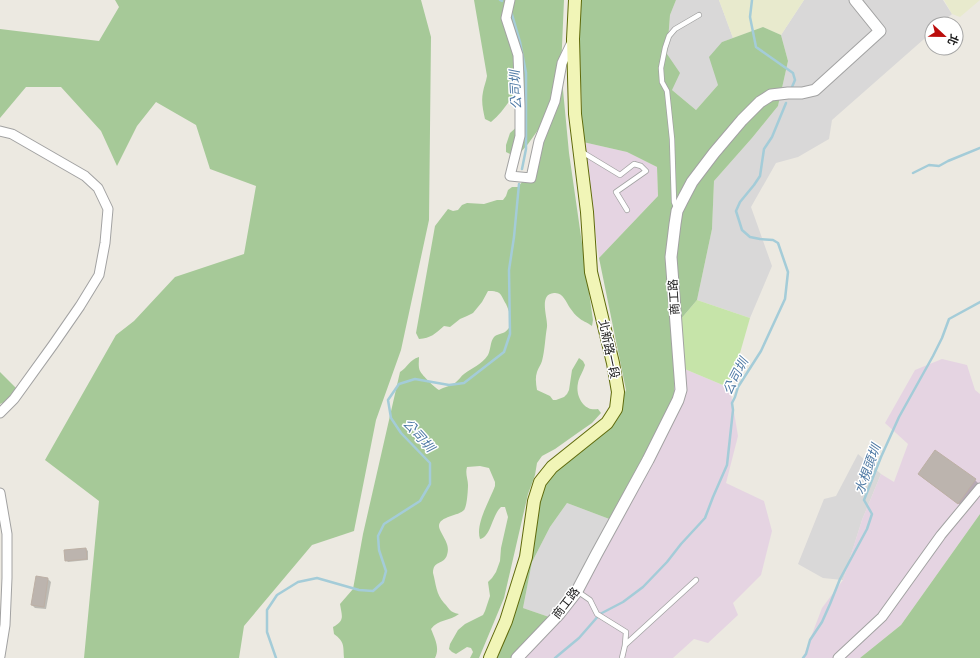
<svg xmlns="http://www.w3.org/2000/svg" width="980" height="658" viewBox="0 0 980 658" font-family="'IBM Plex Sans','Noto Sans TC',sans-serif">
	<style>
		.residential { fill: #d9d8d8 }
		.industrial { fill: #e5d4e2 }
		.farmland { fill: #e8eacd }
		.grass { fill: #c6e4a9 }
		.forest { fill: #a6c998 }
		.shadow { fill: #0003 }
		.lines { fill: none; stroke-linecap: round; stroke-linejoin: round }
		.stream { stroke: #a4ccd8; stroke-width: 2.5 }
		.building { fill: #bcb4ae; stroke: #bdb0a5 }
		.service-casing { stroke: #a2a2a2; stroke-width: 6 }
		.minor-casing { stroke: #a2a2a2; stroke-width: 11 }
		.tertiary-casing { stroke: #a2a2a2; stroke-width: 13 }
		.secondary-casing { stroke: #5f6a0b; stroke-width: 14 }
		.service { stroke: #fff; stroke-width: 4.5 }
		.minor { stroke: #fff; stroke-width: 9 }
		.tertiary { stroke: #fff; stroke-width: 11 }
		.secondary { stroke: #f1f5b7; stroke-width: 12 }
		.labels { text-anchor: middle; stroke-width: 3; stroke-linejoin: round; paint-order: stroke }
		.street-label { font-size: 12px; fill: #1b1b1b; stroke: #fff }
		.water-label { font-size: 13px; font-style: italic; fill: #4e79a4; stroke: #fff }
	</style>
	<rect width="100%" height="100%" fill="#ece9e1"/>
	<path class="residential" d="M 676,0 L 719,0 L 733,38 L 722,42 L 718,85 L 696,110 L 672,90 L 667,54 L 670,15 Z
		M 804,0 L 943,0 L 952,14 L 941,24 L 932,24 L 932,32 L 832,120 L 829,139 L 798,157 L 776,163 L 751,207 L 772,266 L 750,318 L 697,300 L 712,229 L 714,181 L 752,138 L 778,106 L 788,61 L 781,35 Z
		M 858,454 L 881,474 L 862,520 L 843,580 L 823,578 L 798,564 L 824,499 L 836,496 Z
		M 567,503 L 612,520 L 579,580 L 552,618 L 523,608 L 532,562 L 550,527 Z"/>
	<path class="industrial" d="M 583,142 L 627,152 L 657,167 L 658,196 L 599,258 Z
		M 942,359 L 967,365 L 975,390 L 980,394 L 980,514 L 901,625 L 860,658 L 803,658 L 822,608 L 843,580 L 862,520 L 881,474 L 894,482 L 908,444 L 885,423 L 915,370 Z
		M 675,365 L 730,388 L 738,436 L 726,483 L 764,501 L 772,531 L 761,575 L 733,603 L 738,615 L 708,643 L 694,639 L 673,658 L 512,658 L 552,618 L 579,580 L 612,520 Z"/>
	<path class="farmland" d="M 719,0 L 804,0 L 781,35 L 763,27 L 733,38 Z
		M 944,0 L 980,0 L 960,17 L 952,14 Z"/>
	<path class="grass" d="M 697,300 L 750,318 L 730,388 L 675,365 L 675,326 Z"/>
	<path class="forest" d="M 115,0 L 421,0 L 431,37 L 429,220 L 401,350 L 376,420 L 354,531 L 312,545 L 244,626 L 239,658 L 84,658 L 99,501 L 45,460 L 116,335 L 134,321 L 175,277 L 244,254 L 256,186 L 210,169 L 196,125 L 156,102 L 137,126 L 117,166 L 101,131 L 61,87 L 26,87 L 0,118 L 0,29 L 99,41 L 119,7 Z
		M 474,0 L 564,0 L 561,69 L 569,153 L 593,320 L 592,326 C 587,322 582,321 579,318 C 575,315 573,312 570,308 C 566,302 563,292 554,293 C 538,294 548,318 547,327 C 545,338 545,350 542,361 C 541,365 538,368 537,372 C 535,378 536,384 537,390 L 550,396 L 553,400 L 556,400 L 564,397 L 567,394 L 569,390 L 572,370 L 579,358 L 583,361 L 585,365 C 583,372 579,377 578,383 C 575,396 584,412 598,409 L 601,413 L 592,423 L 579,432 L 555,449 L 542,456 L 537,463 L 535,475 L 528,494 L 504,598 L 479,658 L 470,658 L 473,652 L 471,648 L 467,647 L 456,654 L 452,652 L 449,649 L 450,644 L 458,630 L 465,624 L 483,615 L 485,611 L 490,596 L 488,582 L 492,578 L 496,572 L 500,561 L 501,548 L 508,517 L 505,507 L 501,507 C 492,515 491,537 480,539 C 475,524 490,500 495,486 L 495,482 L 489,468 L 480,466 L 467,467 C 465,474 468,479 468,485 C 468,490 467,507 464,510 C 459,516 439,516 439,526 C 439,528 440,530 441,532 C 445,540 450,546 447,555 C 444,565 433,560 433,573 C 436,584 436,594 444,603 C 450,609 449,612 459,614 C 450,621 438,619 431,629 C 435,639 440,648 435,658 L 344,658 C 343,646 345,642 334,634 L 333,627 C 345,620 342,617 340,604 L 353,589 L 363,534 L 400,372 C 408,367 409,360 419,357 C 419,361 418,367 420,371 C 422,375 435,388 439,390 C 444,387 451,386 455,383 C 459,380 461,376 464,374 C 472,368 482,364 488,355 C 491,349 490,342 494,337 C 497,334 501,334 505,332 C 515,325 510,313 506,304 C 500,294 502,291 488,291 L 482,302 L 473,313 L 467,316 L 460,319 L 450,327 L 444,326 C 435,334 431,338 419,339 L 416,333 L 435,226 L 448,209 L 453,211 L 458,210 L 462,205 L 467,203 L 484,204 L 497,200 L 503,200 L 506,196 L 508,190 L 512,187 L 518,187 L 522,182 L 525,176 L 533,163 L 541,135 L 538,130 L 528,144 L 520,153 L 512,155 L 506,152 L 506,145 L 510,133 L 520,124 L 525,112 L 524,105 L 517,91 C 508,102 502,113 491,122 L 485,119 C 483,110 481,101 483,92 C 484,86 486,82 487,76 Z
		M 578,0 L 676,0 L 670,15 L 667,54 L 680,73 L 672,90 L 696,110 L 718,85 L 709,57 L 722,42 L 763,27 L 781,35 L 788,61 L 778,106 L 752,138 L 714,181 L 712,229 L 697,300 L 675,326 L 674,402 L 612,520 L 567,503 L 550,527 L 532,562 L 523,608 L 552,618 L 512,658 L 493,658 L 545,479 L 612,425 L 626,390 L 599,258 L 658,196 L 657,167 L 627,152 L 583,142 Z
		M 0,372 L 18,390 L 11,399 L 0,404 Z
		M 980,514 L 980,658 L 860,658 L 901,625 Z"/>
	<path class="shadow" d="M 919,474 L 975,480 L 979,484 L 963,507 L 923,478 Z
		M 86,549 L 88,551 L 88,560 L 68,562 L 66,560 Z
		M 48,579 L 51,582 L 46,609 L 35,608 L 32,605 Z"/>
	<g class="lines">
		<path class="stream" d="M 500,0 L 502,1
			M 752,0 L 750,17 L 756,47 L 793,73 L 795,80 L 792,87
			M 511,11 L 520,42 L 526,73 L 526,149 L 522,169
			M 913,173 L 929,165 L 939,166 L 948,161 L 980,148
			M 276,658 L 267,632 L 267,610 L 277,595 L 298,582 L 317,578 L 359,590 L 373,591 L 383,582 L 386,571 L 379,550 L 378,536 L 384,524 L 420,501 L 430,484 L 430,463 L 401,433 L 391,418 L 388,400 L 399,384 L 415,379 L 449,385 L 464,383 L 504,352 L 510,334 L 509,270 L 514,237 L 519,184
			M 555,658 L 579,638 L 600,614 L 623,602 L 643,587 L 667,562 L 681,544 L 705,518 L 713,497 L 727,465 L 733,410 L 732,403 L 735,397 L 738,387 L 761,351 L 785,299 L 788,272 L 778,243 L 773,240 L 760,239 L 750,237 L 742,230 L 736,211 L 740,202 L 754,185 L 760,176 L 764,149 L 772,137 L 786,103
			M 803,658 L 806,654 L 810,640 L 822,622 L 830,604 L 840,579 L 867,529 L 872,514 L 864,500 L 881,457 L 899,417 L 933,356 L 942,338 L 949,319 L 980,302"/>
	</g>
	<path class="building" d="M 935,450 L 976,479 L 958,504 L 918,474 Z
		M 86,548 L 87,559 L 65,561 L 64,550 Z
		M 36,576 L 48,578 L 44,607 L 31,605 Z"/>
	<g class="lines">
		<g class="service-casing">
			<path id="service" d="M 582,152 L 620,175 L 634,164 L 641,166 L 646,171 L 616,192 L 627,210
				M 677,209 L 674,202 L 672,139 L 667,91 L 662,82 L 661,68 L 665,48 L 669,36 L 675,29 L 699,15
				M 577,591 L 590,600 L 597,614 L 626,632 L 625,645 L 622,658
				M 625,645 L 696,580"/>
		</g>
		<g class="minor-casing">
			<path id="minor" d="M 510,0 L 506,18 L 518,55 L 520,106 L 520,136 L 510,176 L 531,178 L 539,141 L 555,101 L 562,63 L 572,42
				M 0,131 L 12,134 L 85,176 L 98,188 L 108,209 L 105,243 L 99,275 L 80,306 L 53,345 L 14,399 L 0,413
				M 0,493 L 7,534 L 7,578 L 5,625 L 0,656
				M 838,658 L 882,617 L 941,535 L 980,488"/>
		</g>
		<g class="tertiary-casing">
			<path id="tertiary" d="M 517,658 L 559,614 L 577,591 L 596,555 L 648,460 L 678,400 L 681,390 L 671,257 L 675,224 L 677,211 L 682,201 L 692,182 L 714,153 L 742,120 L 760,102 L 771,95 L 788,93 L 802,93 L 815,90 L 880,31 L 855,0"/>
		</g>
		<g class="secondary-casing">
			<path id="secondary" d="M 490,658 L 506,621 L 526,557 L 534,501 L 540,482 L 552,467 L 607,423 L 616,409 L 618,392 L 613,363 L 591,272 L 587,212 L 575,114 L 573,39 L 575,0"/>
		</g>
		<use href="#service" class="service"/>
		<use href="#minor" class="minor"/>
		<use href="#tertiary" class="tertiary"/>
		<use href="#secondary" class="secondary"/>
	</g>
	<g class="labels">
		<g class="street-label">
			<text transform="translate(674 297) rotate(-94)" y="4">商工路</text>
			<text transform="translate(609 349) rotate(78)" y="4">北新路一段</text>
			<text transform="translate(566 603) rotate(-52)" y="4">商工路</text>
		</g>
		<g class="water-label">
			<text transform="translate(515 90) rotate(-93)" y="5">公司圳</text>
			<text transform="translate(735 376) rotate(-63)" y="5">公司圳</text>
			<text transform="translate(419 435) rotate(48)" y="5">公司圳</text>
			<text transform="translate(867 469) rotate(-70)" y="5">水梘頭圳</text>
		</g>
	</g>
	<g transform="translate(944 36) rotate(112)"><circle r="19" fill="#ffffff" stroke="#a4a4a4"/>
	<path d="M0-3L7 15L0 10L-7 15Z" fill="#bb0d0c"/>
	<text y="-6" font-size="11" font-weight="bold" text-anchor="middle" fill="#1b1b1b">北</text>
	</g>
</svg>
